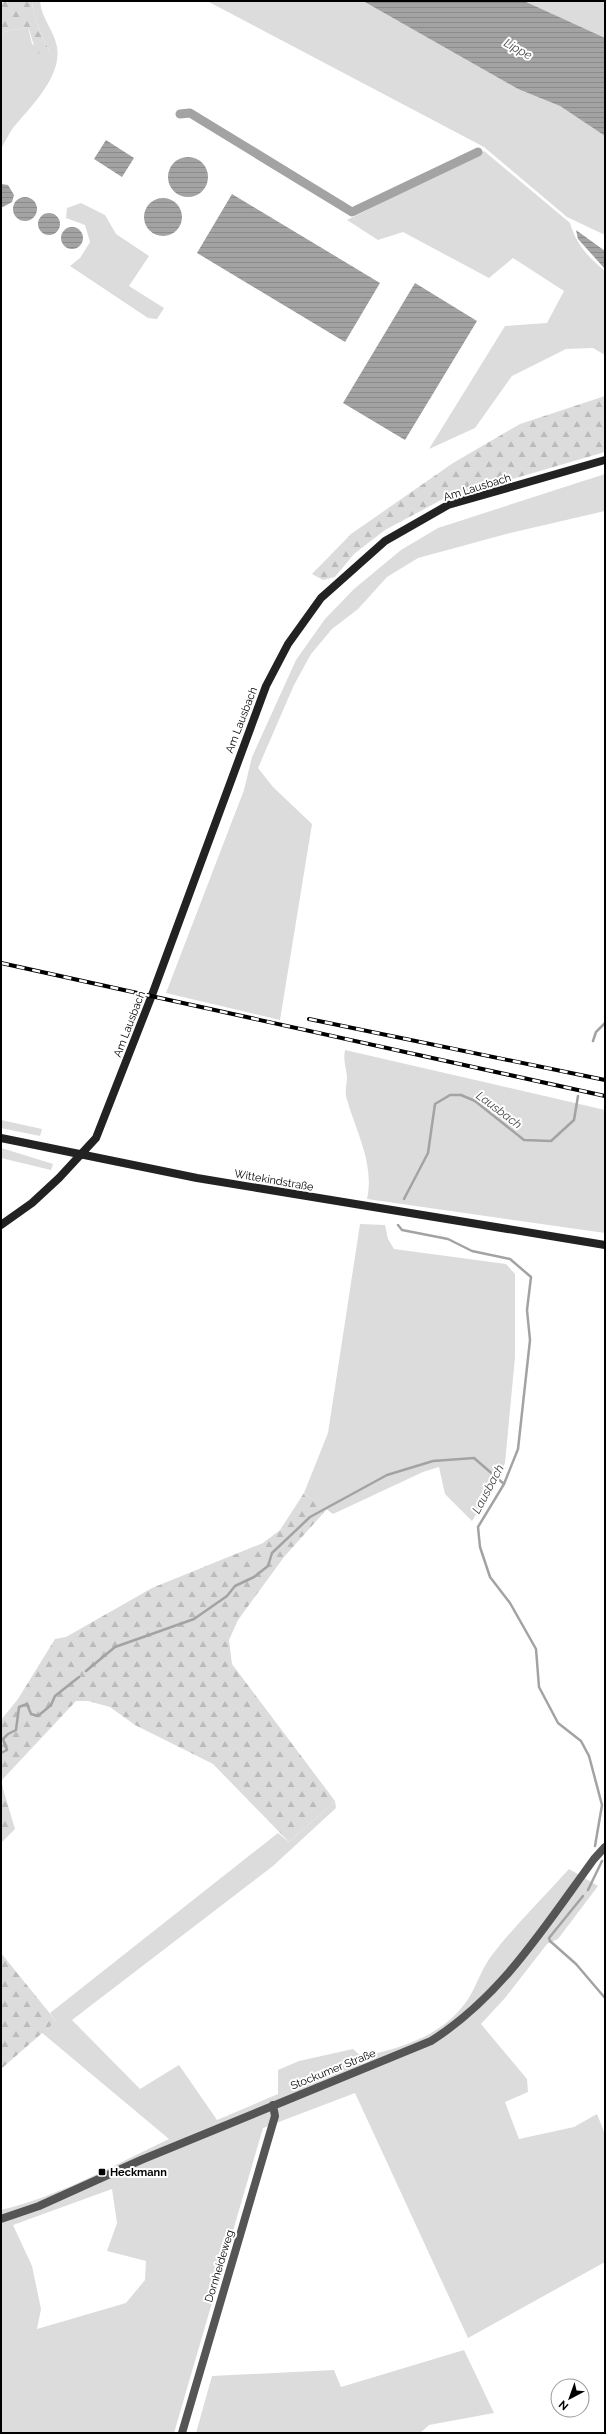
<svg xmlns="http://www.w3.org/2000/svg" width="606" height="2434" viewBox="0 0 606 2434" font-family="Raleway,sans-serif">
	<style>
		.grass { fill: #dcdcdc; fill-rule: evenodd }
		.forest { fill: url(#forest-firs) }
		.water { fill: url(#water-rules) }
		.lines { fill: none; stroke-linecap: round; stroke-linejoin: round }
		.stream { stroke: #a3a3a3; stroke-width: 2.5 }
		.canal { stroke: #a3a3a3; stroke-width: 9 }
		.minor { stroke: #555; stroke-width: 8 }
		.secondary { stroke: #222; stroke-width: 8 }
		.rail-casing { stroke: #000; stroke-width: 4 }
		.rail { stroke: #fff; stroke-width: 2.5; stroke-dasharray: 8; stroke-linecap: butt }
		.poi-dot { fill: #000; stroke: #fff; stroke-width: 1.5 }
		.labels { text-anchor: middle; stroke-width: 4; stroke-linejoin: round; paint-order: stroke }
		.street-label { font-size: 11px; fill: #000; stroke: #fff }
		.poi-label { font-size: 11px; font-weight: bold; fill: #000; stroke: #fff; text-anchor: start }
		.water-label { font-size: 12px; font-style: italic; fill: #444; stroke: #fff }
	</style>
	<defs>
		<pattern id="forest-firs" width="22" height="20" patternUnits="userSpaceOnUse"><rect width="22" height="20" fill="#dcdcdc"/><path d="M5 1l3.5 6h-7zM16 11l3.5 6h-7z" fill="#bbb"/></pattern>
		<pattern id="water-rules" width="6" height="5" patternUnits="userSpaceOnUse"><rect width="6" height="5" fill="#a3a3a3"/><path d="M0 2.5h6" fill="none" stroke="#8b8b8b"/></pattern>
	</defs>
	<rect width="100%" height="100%" fill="#fff"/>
	<path class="grass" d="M 32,1 L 40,1 C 41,18 54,30 57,47 C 62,77 30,107 13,128 C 8,135 5,142 1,149 L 1,35 L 4,32 L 28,27 L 32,44 L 51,54 C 43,38 33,19 32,1 Z
		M 207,1 L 363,1 L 518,89 L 560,106 L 605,136 L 605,235 L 567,217 L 484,147 Z
		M 524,1 L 605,1 L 605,38 L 599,36 Z
		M 484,151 L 570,223 C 576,244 588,257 605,271 L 605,355 L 593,348 L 566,349 L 512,376 L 475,428 L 429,449 L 505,326 L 547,323 L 564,291 L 513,258 L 489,278 L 403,232 L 378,240 L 347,220 Z
		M 81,203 L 105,215 L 116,234 L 149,256 L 129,286 L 164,308 L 157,319 L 148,318 L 70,266 L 80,258 L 90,242 L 85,225 L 66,218 L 67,208 Z
		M 605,474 L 605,511 L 510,533 L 418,558 L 387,577 L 358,609 L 332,629 L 311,654 L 294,685 L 258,768 L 273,787 L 312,824 L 280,1020 L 166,993 L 244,790 L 252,757 L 296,660 L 325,619 L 354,589 L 401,550 L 438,528 Z
		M 345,1050 L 605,1110 L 605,1233 L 367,1199 C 375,1163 355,1130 346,1096 C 345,1090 347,1083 347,1077 C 346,1066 343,1062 345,1050 Z
		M 1,1120 L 42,1129 L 40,1136 L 1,1128 Z
		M 1,1148 L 8,1150 L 53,1164 L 51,1170 L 1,1158 Z
		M 360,1224 L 385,1225 L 388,1239 L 394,1249 L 506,1264 L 515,1274 L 515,1357 L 505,1463 L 494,1486 L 472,1521 L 445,1494 L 439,1467 L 423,1472 L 333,1514 L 304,1493 L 328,1433 Z
		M 335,1801 L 336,1808 L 273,1866 L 72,2020 L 140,2089 L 179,2065 L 217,2120 L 278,2094 L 278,2070 L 299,2061 L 353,2049 L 362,2057 C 404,2047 446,2035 470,1996 C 478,1982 482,1968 492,1955 C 515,1925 543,1898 569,1869 L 598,1886 L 558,1939 L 547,1944 L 505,1998 L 481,2024 L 527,2079 L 528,2092 L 505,2102 L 519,2139 L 574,2127 L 597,2114 L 605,2134 L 605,2262 L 468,2338 L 355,2093 L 263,2128 L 174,2433 L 1,2433 L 1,2210 C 60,2196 114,2165 169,2139 L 41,2032 L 56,2021 L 50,2013 L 278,1833 L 289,1842 ZM 112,2189 L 117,2223 L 107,2251 L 146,2261 L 145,2280 L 126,2303 L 37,2329 L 41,2309 L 32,2266 L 13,2225 Z
		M 464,2350 L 494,2413 L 429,2425 L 420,2433 L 196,2433 L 212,2376 L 334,2370 L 341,2387 Z"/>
	<path class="forest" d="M 4,1 L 32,1 C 33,19 43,38 51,54 L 47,60 C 32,50 34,42 28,27 L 4,32 L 1,35 L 1,5 Z
		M 605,396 L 605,452 L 443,499 L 385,530 L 354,554 L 335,577 L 323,580 L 312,574 L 351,534 L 453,463 L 520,424 Z
		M 304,1493 L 327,1509 L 284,1557 L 238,1620 L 229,1640 L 232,1664 L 335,1801 L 289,1842 L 213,1764 L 135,1725 L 110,1707 L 88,1701 L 76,1701 L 1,1781 L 1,1720 L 18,1699 L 55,1639 L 66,1637 L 152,1588 L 263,1543 L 280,1530 Z
		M 1,1782 L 15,1829 L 1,1843 Z
		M 1,1953 L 56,2021 L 1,2069 Z"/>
	<path class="water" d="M 363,1 L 524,1 L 605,38 L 605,136 L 560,106 L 518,89 Z
		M 106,140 L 134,158 L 122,177 L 94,159 Z
		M168 177a20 20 0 1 1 40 0a20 20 0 1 1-40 0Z
		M 1,184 L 8,185 L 14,195 L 12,202 L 3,207 L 1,207 Z
		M 232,194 L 380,283 L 345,342 L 197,253 Z
		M13 209a12 12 0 1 1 24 0a12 12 0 1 1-24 0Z
		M144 217a19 19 0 1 1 38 0a19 19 0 1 1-38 0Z
		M38 224a11 11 0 1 1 22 0a11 11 0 1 1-22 0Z
		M61 238a11 11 0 1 1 22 0a11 11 0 1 1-22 0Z
		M 576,230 L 605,251 L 605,269 L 578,239 Z
		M 415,283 L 477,321 L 405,440 L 343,403 Z"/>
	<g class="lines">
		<path class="stream" d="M 593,1041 L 596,1032 L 605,1023
			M 404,1199 L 428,1153 L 435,1104 L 450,1095 L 461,1095 L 475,1101 L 524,1140 L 551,1141 L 574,1120 L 578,1096
			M 398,1225 L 402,1230 L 448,1239 L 472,1251 L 510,1259 L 531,1277 L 527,1310 L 530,1340 L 518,1449 L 504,1484 L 478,1527 L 480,1547 L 490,1577 L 510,1603 L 536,1649 L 539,1687 L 558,1723 L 581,1741 L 589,1756 L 602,1805 L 595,1846
			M 86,1671 L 115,1647 L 194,1619 L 227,1596 L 235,1586 L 254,1577 L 268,1566 L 272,1553 L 310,1517 L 387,1475 L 433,1461 L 474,1458 L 504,1484
			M 1,1753 L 7,1750 L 3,1739 L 8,1734 L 16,1730 L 19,1707 L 27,1704 L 31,1714 L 38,1716 L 51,1705 L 55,1696 L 79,1677
			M 588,1890 L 602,1861
			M 583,1896 L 549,1938 L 550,1941 L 576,1964 L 605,1998"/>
		<path class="canal" d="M 180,114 L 190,113 L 352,212 L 478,152"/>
		<path class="minor" d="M 1,2219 L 39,2206 L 141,2160 L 431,2041 C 502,1996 545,1926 594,1859 L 605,1847
			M 182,2433 L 275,2116 L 273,2105"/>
		<path class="secondary" d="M 1,1138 L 197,1178 L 605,1245
			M 1,1225 L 32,1203 L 59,1178 L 96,1138 L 152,995 L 266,686 L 288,644 L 321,598 L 385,541 L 448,505 L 605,460"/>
		<g class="rail-casing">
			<path id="rail" d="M 1,963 L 605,1096
				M 309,1019 L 605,1080"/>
		</g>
		<use href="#rail" class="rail"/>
	</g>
	<rect class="poi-dot" x="98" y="2168" width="8" height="8" rx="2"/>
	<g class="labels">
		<g class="street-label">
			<text transform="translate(477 487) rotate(-17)" y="4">Am Lausbach</text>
			<text transform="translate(241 720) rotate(-69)" y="4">Am Lausbach</text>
			<text transform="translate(129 1024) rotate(-69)" y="4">Am Lausbach</text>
			<text transform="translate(274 1180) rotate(10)" y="4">Wittekindstraße</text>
			<text transform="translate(333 2069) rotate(-22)" y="4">Stockumer Straße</text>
			<text transform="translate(219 2266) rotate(-73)" y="4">Dornheideweg</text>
		</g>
		<g class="poi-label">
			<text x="110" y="2176">Heckmann</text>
		</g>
		<g class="water-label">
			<text transform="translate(518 49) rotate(29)" y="4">Lippe</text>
			<text transform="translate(499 1110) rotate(37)" y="4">Lausbach</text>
			<text transform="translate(488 1489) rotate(-62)" y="4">Lausbach</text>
		</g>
	</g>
	<rect width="606" height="2434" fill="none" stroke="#000000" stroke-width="4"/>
	<g transform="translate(570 2398) rotate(221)"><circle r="19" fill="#ffffff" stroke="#999999"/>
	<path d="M0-3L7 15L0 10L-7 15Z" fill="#000000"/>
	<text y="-6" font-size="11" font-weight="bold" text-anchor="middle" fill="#000000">N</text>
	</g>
</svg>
